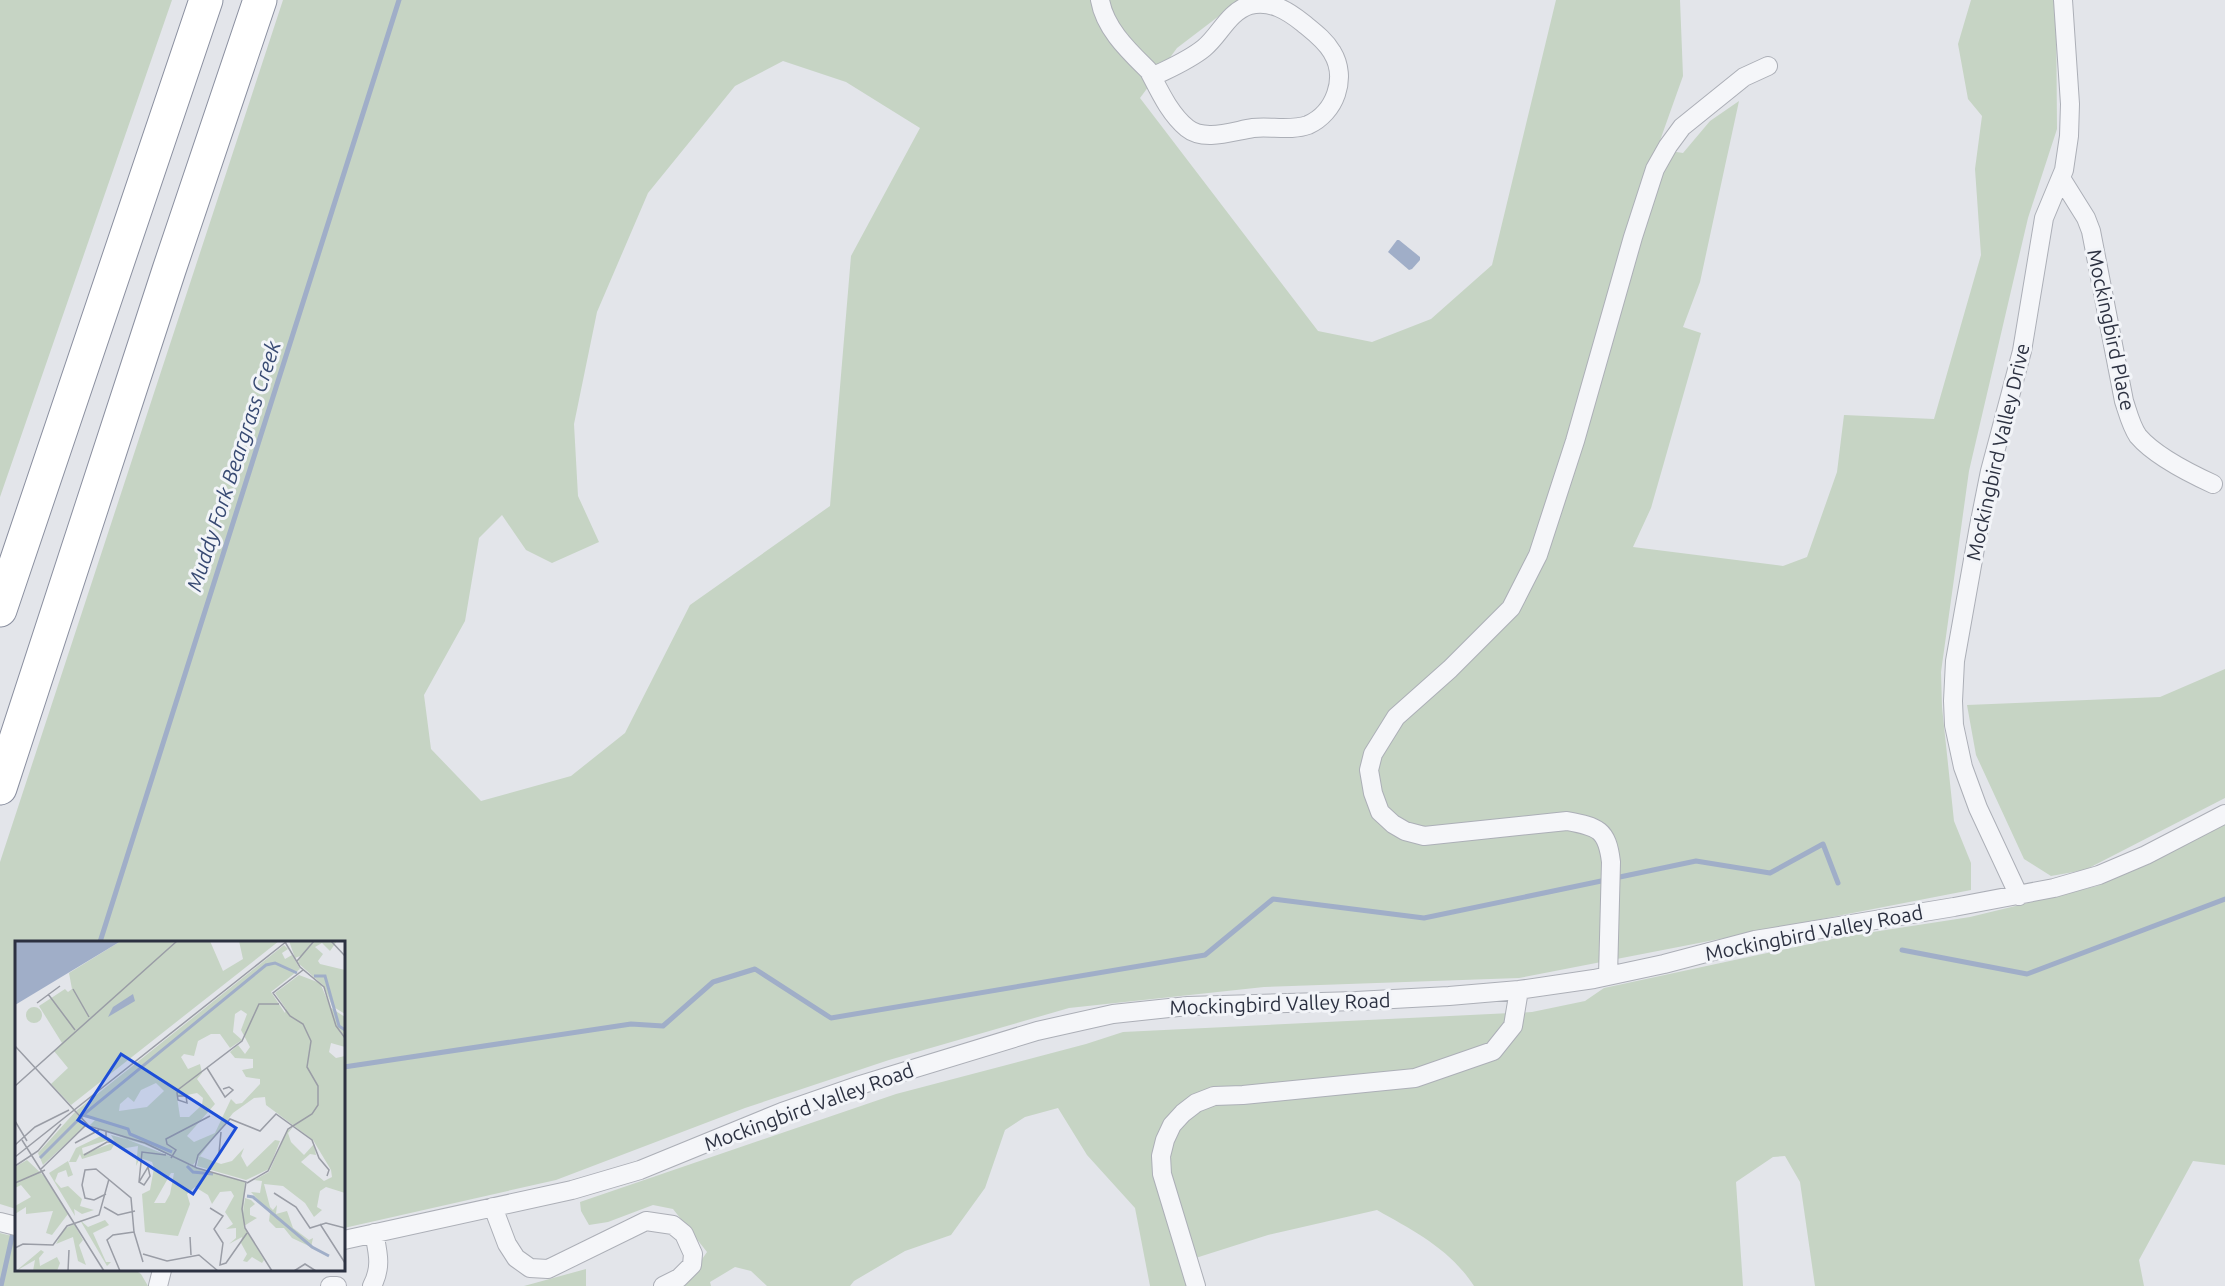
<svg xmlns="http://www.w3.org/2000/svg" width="2225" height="1286" viewBox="0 0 2225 1286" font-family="Ubuntu,sans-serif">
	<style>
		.green { fill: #c6d4c4; fill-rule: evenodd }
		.water { fill: #a0aec8 }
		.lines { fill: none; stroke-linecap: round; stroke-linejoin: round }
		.stream { stroke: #a0aec8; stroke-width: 5 }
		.minor-casing { stroke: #acafb7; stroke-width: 20 }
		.motorway-casing { stroke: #8b90a0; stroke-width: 35 }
		.minor { stroke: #f5f6f9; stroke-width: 18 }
		.motorway { stroke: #fff; stroke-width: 33 }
		.labels { text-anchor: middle; stroke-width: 6; stroke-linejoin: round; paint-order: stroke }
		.street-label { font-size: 20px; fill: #2c3141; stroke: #f2f4f8 }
		.water-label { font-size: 21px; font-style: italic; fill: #384a73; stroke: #f2f4f8 }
		.inset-river { fill: none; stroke: #a0aec8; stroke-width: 3 }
		.inset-road { fill: none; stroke: #9a9da6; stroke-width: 1.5 }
		.view { fill: #1d4ed8; fill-opacity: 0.15; stroke: #1d4ed8; stroke-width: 3 }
		.inset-edge { fill: none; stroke: #2c3141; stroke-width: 3 }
	</style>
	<rect width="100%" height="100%" fill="#e3e5ea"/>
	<path class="green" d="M 0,0 L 172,0 L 0,497 Z
		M 283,0 L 1240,0 L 1177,48 L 1140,98 L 1318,331 L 1372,342 L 1431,319 L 1492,265 L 1556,0 L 1680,0 L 1683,76 L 1657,149 L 1683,153 L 1710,121 L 1739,101 L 1700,282 L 1683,327 L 1701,333 L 1651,508 L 1633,547 L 1783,566 L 1807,557 L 1837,472 L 1844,415 L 1934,419 L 1981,255 L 1975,169 L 1982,116 L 1968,99 L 1958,44 L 1971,0 L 2056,0 L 2057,129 L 2028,218 L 1969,471 L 1941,672 L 1942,707 L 1954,821 L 1971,863 L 1971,890 L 1519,978 L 1264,987 L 1069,1008 L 889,1060 L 745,1108 L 556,1180 L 344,1228 L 344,942 L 16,942 L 16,1209 L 0,1204 L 0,862 ZM 783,61 L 846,82 L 920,128 L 851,256 L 830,506 L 690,605 L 625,733 L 571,776 L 481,801 L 431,749 L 424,695 L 465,621 L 479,538 L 502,515 L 526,550 L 552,563 L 599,542 L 578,496 L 574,424 L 597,312 L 648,193 L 735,86 Z
		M 2225,669 L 2225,798 L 2085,870 L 2051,876 L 2024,859 L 1976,755 L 1967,705 L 2160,697 Z
		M 2225,822 L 2225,1165 L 2193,1161 L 2139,1260 L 2144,1286 L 1815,1286 L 1800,1182 L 1785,1156 L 1773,1157 L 1736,1182 L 1743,1286 L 1474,1286 C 1450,1249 1414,1231 1377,1210 L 1268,1235 L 1183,1262 L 1188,1286 L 1150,1286 L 1135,1208 L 1087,1155 L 1058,1108 L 1025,1117 L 1005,1130 L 985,1188 L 951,1235 L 905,1251 L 854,1281 L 850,1286 L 767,1286 L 751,1271 L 735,1267 L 710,1282 L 711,1286 L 681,1286 L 685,1284 L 707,1252 L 673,1209 L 653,1205 L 608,1222 L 589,1225 L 581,1211 L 580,1202 L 896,1094 L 1086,1044 L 1123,1032 L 1532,1012 L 1585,1001 L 1604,988 L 1847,936 L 1970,917 L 2097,886 Z
		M 0,1233 L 16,1237 L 16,1270 L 135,1270 L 141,1274 L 148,1286 L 0,1286 Z
		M 586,1269 L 586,1286 L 524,1286 Z"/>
	<path class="water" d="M 1397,240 L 1399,240 L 1420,257 L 1420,260 L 1412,269 L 1409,270 L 1388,252 Z"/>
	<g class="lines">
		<path class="stream" d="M 1615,878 L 1696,861 L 1770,873 L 1823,844 L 1838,883
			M 100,942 L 399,0
			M 1902,950 L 2027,974 L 2225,899
			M 344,1067 L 631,1024 L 663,1026 L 713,982 L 755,969 L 831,1018 L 1205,955 L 1273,899 L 1424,918 L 1606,880
			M 1,1286 L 14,1228"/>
		<g class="minor-casing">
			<path id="minor" d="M 1100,0 C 1105,29 1129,51 1149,71 C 1159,90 1169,113 1187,128 C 1204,142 1233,131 1253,128 C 1270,126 1292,131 1308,125 C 1335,113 1348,78 1332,52 C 1325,40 1314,32 1303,23 C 1288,11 1271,0 1250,5 C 1228,12 1220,35 1204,48 C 1188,61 1170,68 1152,77
				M 2061,178 L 2086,218 L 2091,231 L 2124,401 C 2128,413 2131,426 2138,436 C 2155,456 2189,473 2213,484
				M 2019,896 L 1978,808 L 1963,767 L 1954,725 L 1953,701 L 1955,661 L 1979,526 L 1990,471 L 2022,351 L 2044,218 L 2064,170 L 2069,136 L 2070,104 L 2063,0
				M 1608,976 L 1611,862 C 1607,829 1598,827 1567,821 L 1424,836 L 1405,831 L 1393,824 L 1380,812 L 1373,793 L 1369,770 L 1373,754 L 1396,717 L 1450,669 L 1511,608 L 1538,555 L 1575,441 L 1633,237 L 1655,169 L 1668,146 L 1682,127 L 1744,77 L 1768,66
				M 493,1207 L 507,1244 L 516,1258 L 530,1268 L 548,1269 L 646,1221 L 673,1225 L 684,1234 L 693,1254 L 692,1265 L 679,1278 L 663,1286
				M 0,1222 L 16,1226
				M 344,1240 L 572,1190 L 640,1170 L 782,1112 L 860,1085 L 1037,1031 L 1113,1014 L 1188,1006 L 1356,1001 L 1449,996 L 1519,990 L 1594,979 L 1664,964 L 1755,940 L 1954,907 L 2054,888 L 2099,875 L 2146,855 L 2225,814
				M 158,1286 L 162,1270
				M 330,1286 L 337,1286
				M 372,1286 C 382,1267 378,1253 374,1233
				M 1196,1286 L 1162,1174 L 1161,1156 L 1165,1140 L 1172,1125 L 1183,1113 L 1196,1103 L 1214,1096 L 1243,1095 L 1415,1078 L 1493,1051 L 1513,1026 L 1519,990"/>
		</g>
		<g class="motorway-casing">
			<path id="motorway" d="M 0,610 L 206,0
				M 0,788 L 169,270 L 260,0"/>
		</g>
		<use href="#minor" class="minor"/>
		<use href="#motorway" class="motorway"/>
	</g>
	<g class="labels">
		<g class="street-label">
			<text transform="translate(2111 330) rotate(78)" y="7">Mockingbird Place</text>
			<text transform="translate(1998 452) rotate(-77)" y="7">Mockingbird Valley Drive</text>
			<text transform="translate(1814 933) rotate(-11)" y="7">Mockingbird Valley Road</text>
			<text transform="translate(1280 1004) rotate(-2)" y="7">Mockingbird Valley Road</text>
			<text transform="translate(809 1107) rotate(-20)" y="7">Mockingbird Valley Road</text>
		</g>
		<g class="water-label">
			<text transform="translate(234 466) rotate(-72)" y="7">Muddy Fork Beargrass Creek</text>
		</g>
	</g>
	<g transform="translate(15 941)">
		<rect width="330" height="330" fill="#e3e5ea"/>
		<path d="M 106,0 L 195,0 L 208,30 L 228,18 L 224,0 L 264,0 L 56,164 L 36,143 L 53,127 L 39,110 L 47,102 L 24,65 L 50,48 L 53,51 L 57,48 L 54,32 ZM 274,0 L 322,0 L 315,10 L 307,2 L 300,6 L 308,13 L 303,20 L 305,23 L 330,29 L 330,73 L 317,65 L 309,45 L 283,22 L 285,15 L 280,17 ZM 269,4 L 273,8 L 267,12 L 270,18 L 277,14 L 285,28 L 256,51 L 270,72 L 271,68 L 260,52 L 284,34 L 305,42 L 316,67 L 330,76 L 330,106 L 316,102 L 314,111 L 321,117 L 330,115 L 330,252 L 311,246 L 305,250 L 302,266 L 307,269 L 299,276 L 290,262 L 268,245 L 249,243 L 255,266 L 258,269 L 262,264 L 261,273 L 272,270 L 278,287 L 294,299 L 298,297 L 296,306 L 277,297 L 269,287 L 261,287 L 254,280 L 255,272 L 236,251 L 245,252 L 247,240 L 239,239 L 254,231 L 272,190 L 278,186 L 273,192 L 276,201 L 289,214 L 299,203 L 301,214 L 295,213 L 286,221 L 309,240 L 317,236 L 316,229 L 298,199 L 251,164 L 250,156 L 239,157 L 218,172 L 178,224 L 75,184 L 82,177 L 67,176 L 61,170 ZM 226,69 L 232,73 L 226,89 L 235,106 L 230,113 L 223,104 L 215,111 L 220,117 L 238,118 L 238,127 L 227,129 L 231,136 L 245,138 L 245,143 L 227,162 L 221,163 L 216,158 L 200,192 L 179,201 L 172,195 L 200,163 L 182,138 L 187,132 L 185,123 L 173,128 L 166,116 L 169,113 L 179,115 L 183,100 L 196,93 L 205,93 L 215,107 L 227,99 L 218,91 L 220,73 ZM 141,142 L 149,150 L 132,166 L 104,170 L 105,163 L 113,156 L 119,161 L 126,149 ZM 182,152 L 188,157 L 187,164 L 174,176 L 165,176 L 162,156 ZM11 74a8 8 0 1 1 16 0a8 8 0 1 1-16 0ZM 60,171 L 71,184 L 28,224 L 23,212 ZM 88,194 L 93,199 L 67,207 L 68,213 L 100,201 L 96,194 L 129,203 L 185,228 L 230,241 L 228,273 L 230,257 L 236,259 L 240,263 L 235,267 L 235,274 L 242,277 L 229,285 L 249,319 L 247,322 L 237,316 L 232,321 L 228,320 L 232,313 L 226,302 L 227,296 L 214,303 L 221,297 L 221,287 L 211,288 L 218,283 L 210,271 L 219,255 L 216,250 L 205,251 L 197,263 L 193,254 L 180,246 L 172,253 L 175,263 L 163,295 L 130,291 L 127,253 L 135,249 L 139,227 L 137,221 L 125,217 L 121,225 L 123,205 L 105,208 L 100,202 L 96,209 L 67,218 L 65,213 L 61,221 L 54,221 L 61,207 ZM 156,232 L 159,232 L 155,253 L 150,262 L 139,262 ZM 260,199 L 265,200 L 254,228 L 231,239 L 182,225 L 184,215 L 206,223 L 217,220 L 229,207 L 226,215 L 232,226 ZM 12,219 L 29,235 L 53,273 L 37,294 L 31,292 L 38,270 L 11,273 L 11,266 L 0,273 L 0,265 L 16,256 L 6,244 L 0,247 L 0,226 ZM 53,220 L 58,234 L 53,236 L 51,229 L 43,232 L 40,240 L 46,247 L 53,245 L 67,258 L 65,265 L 79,269 L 67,273 L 59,268 L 60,275 L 34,232 ZM 65,279 L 73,286 L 90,279 L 94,284 L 78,292 L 91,321 L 96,321 L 92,325 ZM 59,283 L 68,299 L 64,304 L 71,324 L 63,320 L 58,296 L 41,303 L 49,288 ZM 26,309 L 29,311 L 24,317 L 25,325 L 42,316 L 45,322 L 42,330 L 18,330 L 20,319 L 1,330 Z" fill="#c6d4c4" fill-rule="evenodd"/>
		<path d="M 0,0 L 106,0 L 0,64 ZM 118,53 L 120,60 L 93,76 L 98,66 Z" fill="#a0aec8"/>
		<path class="inset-river" d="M 299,35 L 310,35 L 324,85 L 330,89M 68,174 L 113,188 L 115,193 L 157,211M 25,217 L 68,174 L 251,24 L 260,22 L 282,32M 172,225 L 178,231 L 198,233M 232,255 L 238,256 L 297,306 L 314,315"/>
		<path class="inset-road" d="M 316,0 L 330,15M 270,1 L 285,26 L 309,46 L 321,85 L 330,97M 282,20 L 299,0M 58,48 L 74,76M 33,53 L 60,89M 22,62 L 45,45M 0,105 L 74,185 L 130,202 L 182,227 L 231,241 L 227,268 L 230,287 L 257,330M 192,127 L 210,156 L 218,149 L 214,146 L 208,148M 0,145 L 162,0M 163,155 L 171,155 L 172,162 L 163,159 L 162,152 L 164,148 L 227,100 L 244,63 L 264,63M 0,180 L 12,200M 7,199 L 89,330M 60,202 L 84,189M 0,204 L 20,186 L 54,169M 204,212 L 206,191M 69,214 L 92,201 L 99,201 L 91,196 L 91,191M 0,216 L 272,0M 156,217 L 161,209 L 152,203 L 151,198 L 195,175M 0,225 L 23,210 L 46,183M 133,226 L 135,235 L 129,244 L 124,241 ZM 180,226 L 183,214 L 215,178 L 245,190 L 261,173 L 297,199 L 304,217 L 314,229 L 312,235M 26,228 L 72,183M 124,241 L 127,211 L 151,214M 0,242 L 30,229M 232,242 L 253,230 L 273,188 L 297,173 L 303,164 L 303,145 L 292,126 L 296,100 L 288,83 L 275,75 L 258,52 L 288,29M 259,252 L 281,266 L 295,287 L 311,282 L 330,287M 91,253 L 79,259 L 70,257 L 67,244 L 70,229 L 81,228 L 116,257 L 119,291 L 128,321M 89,266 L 103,274 L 120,270M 195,267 L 208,275 L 199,288 L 208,302 L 205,324 L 211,322 L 232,292M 305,283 L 330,322M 175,296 L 176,314M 0,307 L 8,303 L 38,304 L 52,285 L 84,274 L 94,238M 128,313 L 152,320 L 184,314 L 203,330M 53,330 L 54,309M 105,330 L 92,299 L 98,294 L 119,291M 279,330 L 290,323 L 301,330"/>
		<path class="view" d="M 106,113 L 221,187 L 178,253 L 63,179 Z"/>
		<rect width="330" height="330" class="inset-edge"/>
	</g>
</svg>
